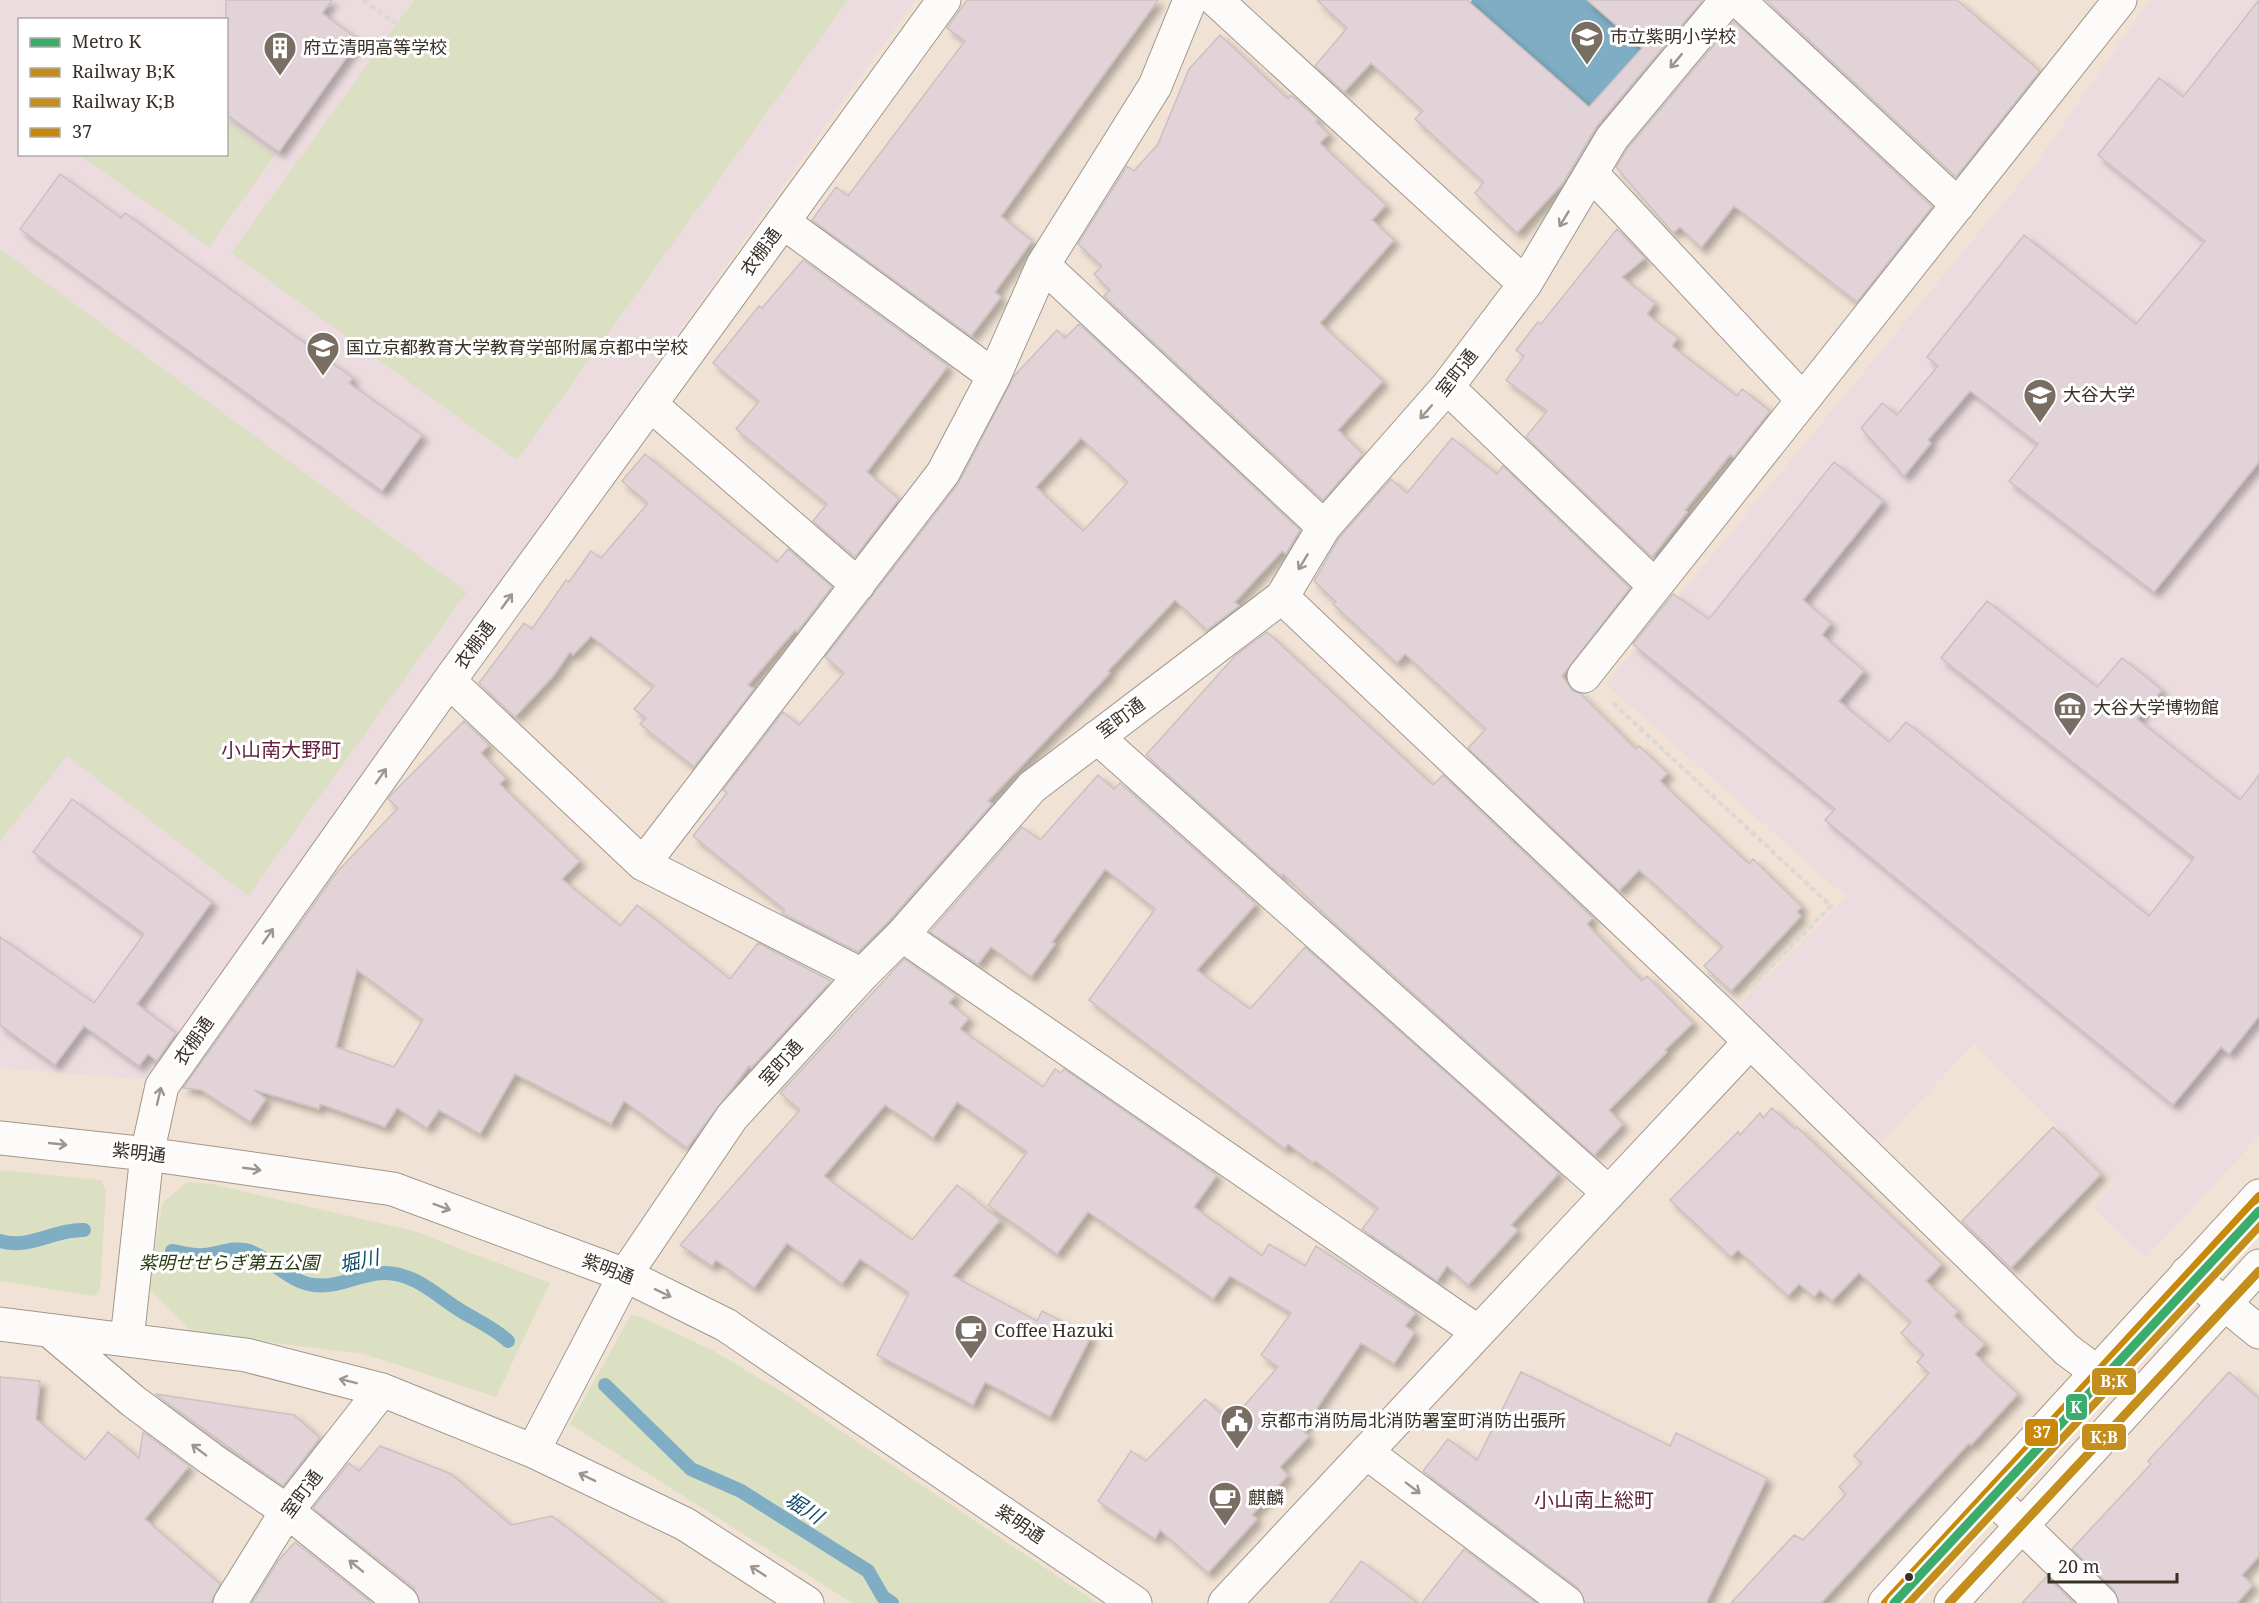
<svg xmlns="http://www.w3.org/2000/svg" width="2259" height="1603" viewBox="0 0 2259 1603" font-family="'Noto Serif','Noto Sans JP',serif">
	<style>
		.education { fill: #ecdcdf; fill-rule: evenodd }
		.green { fill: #dbe0c3 }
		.water { fill: #7fadc3 }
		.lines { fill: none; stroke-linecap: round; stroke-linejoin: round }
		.stream { stroke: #7fadc3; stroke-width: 14 }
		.building { fill: #e1d3d8; stroke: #cbc1c0; stroke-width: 1.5; fill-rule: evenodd; filter: url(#shadow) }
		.minor-casing { stroke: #a1978c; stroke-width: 35 }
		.trunk-casing { stroke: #a1978c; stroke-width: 35 }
		.path { stroke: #dcd8d4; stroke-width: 4; stroke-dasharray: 6 3; stroke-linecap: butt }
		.minor { stroke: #fdfbf9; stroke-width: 33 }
		.trunk { stroke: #fdfbf9; stroke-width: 33 }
		.bus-1-casing { stroke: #fff; stroke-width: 12 }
		.bus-1 { stroke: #c8880a; stroke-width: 8 }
		.rail-1-casing { stroke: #fff; stroke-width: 14 }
		.rail-2-casing { stroke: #fff; stroke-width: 14 }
		.rail-1 { stroke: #c48e1c; stroke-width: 9 }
		.rail-2 { stroke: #c48e1c; stroke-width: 9 }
		.metro-1-casing { stroke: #fff; stroke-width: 14 }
		.metro-1 { stroke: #3cac6d; stroke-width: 9 }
		.oneway { stroke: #9b9690 }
		.bus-dot { fill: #393026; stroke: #fff; stroke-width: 2 }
		.labels { text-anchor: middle; stroke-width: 6; stroke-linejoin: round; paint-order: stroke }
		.poi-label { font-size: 18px; fill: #393026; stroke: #fff; text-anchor: start }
		.street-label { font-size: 18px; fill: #393026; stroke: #fff }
		.park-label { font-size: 18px; font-style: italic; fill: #283b0e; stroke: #fff }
		.neighbourhood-label { font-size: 20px; fill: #601e3a; stroke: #fff }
		.water-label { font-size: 20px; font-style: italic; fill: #124c67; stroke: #fff }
		.line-badge { stroke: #fff; stroke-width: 2 }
		.badge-label { font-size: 16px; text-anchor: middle; font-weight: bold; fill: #fff }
	</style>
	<defs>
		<filter id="shadow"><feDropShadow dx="5.5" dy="5.5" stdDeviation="3" flood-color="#0004"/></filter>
	</defs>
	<rect width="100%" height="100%" fill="#f0e2d4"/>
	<path class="education" d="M 0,0 L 915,0 L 146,1079 L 0,1068 ZM 20,20 L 226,20 L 226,154 L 20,154 Z
		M 2150,0 L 2259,0 L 2259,1136 L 2146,1258 L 2093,1208 L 2114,1183 L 1974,1044 L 1877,1146 L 1737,1007 L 1846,897 L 1606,684 L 2035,165 Z"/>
	<path class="green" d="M 414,0 L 848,0 L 517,460 L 231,253 Z
		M 227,121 L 275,155 L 209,247 L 80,155 L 226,154 Z
		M 0,249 L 467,592 L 248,896 L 67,756 L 0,842 Z
		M 0,1170 L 101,1180 L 106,1191 L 100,1290 L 94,1296 L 0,1281 Z
		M 188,1182 L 211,1184 L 414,1231 L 550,1283 L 496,1397 L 364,1354 L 193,1333 L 149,1289 L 162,1203 Z
		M 631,1315 L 641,1317 L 712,1350 L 786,1394 L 1097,1603 L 852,1603 L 570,1424 Z"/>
	<path class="water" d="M 1472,0 L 1587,0 L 1642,48 L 1589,107 L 1470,3 Z"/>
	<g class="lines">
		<path class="stream" d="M 0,1241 C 28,1250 55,1229 84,1230
			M 172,1251 C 183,1253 193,1256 204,1255 C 219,1254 234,1246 249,1251 C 272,1259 289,1282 314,1285 C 342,1288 359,1273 385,1273 C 414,1273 436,1295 458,1309 C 475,1320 493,1327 508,1341
			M 605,1385 L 691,1469 L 741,1491 L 868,1571 L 883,1597 L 892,1603"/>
	</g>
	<path class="building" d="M 226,0 L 332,0 L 322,13 L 359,40 L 279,152 L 226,114 Z
		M 967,0 L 1158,0 L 1001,216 L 1032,241 L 995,292 L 1001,297 L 971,336 L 812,220 L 836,187 L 848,196 L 965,41 L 947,28 Z
		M 1317,0 L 1467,0 L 1589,107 L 1642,48 L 1587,0 L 1703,0 L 1597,126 L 1563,183 L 1517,233 L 1475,193 L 1484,182 L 1415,119 L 1423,111 L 1371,63 L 1344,92 L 1315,66 L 1347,28 Z
		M 1766,0 L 1957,0 L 2040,71 L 1956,177 Z
		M 2259,0 L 2259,462 L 2154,592 L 2009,481 L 2038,444 L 1970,391 L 1928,440 L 1931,443 L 1904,476 L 1861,428 L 1882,403 L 1897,415 L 1938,366 L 1927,357 L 2024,235 L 2136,324 L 2205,241 L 2098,155 L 2159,78 L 2183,97 Z
		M 1734,21 L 1932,207 L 1857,302 L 1734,206 L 1701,248 L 1680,227 L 1673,233 L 1616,167 L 1627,149 Z
		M 1220,35 L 1288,99 L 1291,95 L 1318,119 L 1316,122 L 1329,134 L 1320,143 L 1386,205 L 1372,220 L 1394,240 L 1320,323 L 1383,381 L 1338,430 L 1363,454 L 1323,500 L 1104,296 L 1110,290 L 1094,274 L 1102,266 L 1078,244 L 1127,166 L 1134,171 L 1158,144 L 1189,69 Z
		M 60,174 L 121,218 L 125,213 L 353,378 L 349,383 L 422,435 L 382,491 L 20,229 Z
		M 1617,229 L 1645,258 L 1622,277 L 1655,303 L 1647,314 L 1678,338 L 1672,346 L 1737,396 L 1742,389 L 1770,411 L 1734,457 L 1730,455 L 1685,510 L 1687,512 L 1652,557 L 1526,437 L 1547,411 L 1506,380 L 1524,356 L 1516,350 L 1538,322 L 1541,324 Z
		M 803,260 L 948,366 L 867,472 L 899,499 L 855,557 L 813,521 L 827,504 L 736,429 L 759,401 L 713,363 L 759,306 L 762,308 Z
		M 1079,324 L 1300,530 L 1286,554 L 1282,551 L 1235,602 L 1239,606 L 1207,630 L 1175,600 L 1108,671 L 1110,673 L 988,801 L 992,804 L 888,922 L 858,952 L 782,913 L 785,910 L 693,836 L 727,793 L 723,790 L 783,712 L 799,725 L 844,673 L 825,657 L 958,484 L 1014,376 L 1057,330 L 1065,338 ZM 1081,438 L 1128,482 L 1083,531 L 1036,487 Z
		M 1452,438 L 1497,474 L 1503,466 L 1630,588 L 1562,676 L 1572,690 L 1581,694 L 1636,749 L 1639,746 L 1668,773 L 1660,781 L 1749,864 L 1753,859 L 1802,907 L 1797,912 L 1801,916 L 1731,991 L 1704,966 L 1723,947 L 1639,870 L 1619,891 L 1468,748 L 1486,729 L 1405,654 L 1397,663 L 1333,604 L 1336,602 L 1314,581 L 1339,538 L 1391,479 L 1407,493 Z
		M 645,454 L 777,562 L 788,549 L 832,587 L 797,632 L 795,630 L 748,685 L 754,689 L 694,767 L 640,724 L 646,718 L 634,709 L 654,686 L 591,636 L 573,655 L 570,652 L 554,675 L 515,717 L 479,683 L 524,623 L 532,629 L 566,580 L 569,582 L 591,551 L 601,558 L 648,503 L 622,481 Z
		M 1834,462 L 1883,501 L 1803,600 L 1831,623 L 1822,635 L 1864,671 L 1839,701 L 1889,742 L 1906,722 L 2149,916 L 2194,858 L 1941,658 L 1987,601 L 2097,687 L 2122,658 L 2162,690 L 2137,719 L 2240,800 L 2259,775 L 2259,1016 L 2229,1054 L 2221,1047 L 2173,1105 L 1825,820 L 1835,809 L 1633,644 L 1673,594 L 1709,619 Z
		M 1267,632 L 1433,785 L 1443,775 L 1593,918 L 1587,924 L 1642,981 L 1647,976 L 1693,1023 L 1665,1050 L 1667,1052 L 1609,1110 L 1623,1124 L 1594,1155 L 1330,919 L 1283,874 L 1281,876 L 1146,755 L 1235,656 Z
		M 464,721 L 489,745 L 481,753 L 506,778 L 500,784 L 580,861 L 562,879 L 620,926 L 637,905 L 730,979 L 758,943 L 831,981 L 751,1068 L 749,1066 L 687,1148 L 624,1101 L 611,1124 L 515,1074 L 480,1134 L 439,1110 L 427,1128 L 397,1108 L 385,1127 L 320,1104 L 319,1109 L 254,1090 L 266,1099 L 250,1122 L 201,1090 L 183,1088 L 337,872 L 398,808 L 388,799 L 392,794 ZM 357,970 L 423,1020 L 394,1067 L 336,1047 Z
		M 1098,775 L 1114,789 L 1120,783 L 1256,904 L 1197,970 L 1250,1009 L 1305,947 L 1559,1173 L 1511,1225 L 1518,1230 L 1468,1285 L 1447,1266 L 1437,1281 L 1362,1229 L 1378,1208 L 1315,1161 L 1313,1163 L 1288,1144 L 1285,1149 L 1089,1000 L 1155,909 L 1105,869 L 1052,942 L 1055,944 L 1031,977 L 991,947 L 978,964 L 930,932 L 1022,827 L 1040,840 Z
		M 72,799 L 212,902 L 137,1004 L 176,1033 L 157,1061 L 148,1054 L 139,1066 L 84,1026 L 55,1065 L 0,1025 L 0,937 L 94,1003 L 144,934 L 33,852 Z
		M 904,959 L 956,995 L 949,1003 L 969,1018 L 960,1029 L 1043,1087 L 1055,1069 L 1061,1073 L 1064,1069 L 1217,1175 L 1194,1207 L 1262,1256 L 1269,1244 L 1305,1266 L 1316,1246 L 1416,1312 L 1405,1326 L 1415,1332 L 1394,1364 L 1361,1343 L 1302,1430 L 1309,1436 L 1280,1467 L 1288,1475 L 1252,1515 L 1257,1519 L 1208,1573 L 1160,1530 L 1155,1539 L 1098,1501 L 1131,1451 L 1146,1461 L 1205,1399 L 1230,1422 L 1278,1367 L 1261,1355 L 1291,1313 L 1230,1276 L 1213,1299 L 1088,1212 L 1057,1254 L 988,1205 L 1027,1152 L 957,1102 L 933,1138 L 885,1105 L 824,1176 L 912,1240 L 957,1185 L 1000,1220 L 953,1276 L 1037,1321 L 1042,1311 L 1091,1336 L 1050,1417 L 985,1382 L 973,1405 L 877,1355 L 909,1293 L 860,1259 L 842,1284 L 787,1243 L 754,1288 L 716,1260 L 712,1266 L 680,1245 L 800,1110 L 780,1093 Z
		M 1772,1108 L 1795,1129 L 1797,1127 L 1942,1264 L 1926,1281 L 1958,1311 L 1954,1316 L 1985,1344 L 1975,1354 L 2018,1394 L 1971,1445 L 1969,1443 L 1821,1603 L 1731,1603 L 1794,1535 L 1803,1540 L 1846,1494 L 1839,1487 L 1862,1463 L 1854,1456 L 1929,1373 L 1917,1362 L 1924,1355 L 1901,1333 L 1911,1322 L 1859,1273 L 1832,1301 L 1820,1290 L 1814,1297 L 1799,1284 L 1788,1296 L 1738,1250 L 1731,1257 L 1670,1200 L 1738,1132 L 1740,1135 L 1760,1113 L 1763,1118 Z
		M 2053,1127 L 2101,1174 L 2011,1268 L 1962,1221 Z
		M 1521,1372 L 1670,1446 L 1676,1433 L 1767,1478 L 1706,1603 L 1585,1603 L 1578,1588 L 1423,1471 L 1448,1439 L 1477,1460 Z
		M 2229,1372 L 2259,1399 L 2259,1556 L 2242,1575 L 2253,1585 L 2237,1603 L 2119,1603 L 2114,1590 L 2072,1549 L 2151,1464 L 2148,1461 Z
		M 0,1377 L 40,1381 L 36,1419 L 85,1460 L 108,1432 L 139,1458 L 143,1432 L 189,1466 L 145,1519 L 220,1584 L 211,1603 L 0,1603 Z
		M 155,1394 L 294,1415 L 320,1438 L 283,1486 Z
		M 380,1446 L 451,1474 L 511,1525 L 552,1516 L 664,1603 L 420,1603 L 414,1588 L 313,1508 L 349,1463 L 359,1471 Z
		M 295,1542 L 372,1603 L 252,1603 L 278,1561 Z
		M 1464,1549 L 1536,1603 L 1422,1603 Z
		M 1361,1561 L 1418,1603 L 1330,1603 Z
		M 2047,1576 L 2074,1603 L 2022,1603 Z"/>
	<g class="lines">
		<g class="minor-casing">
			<path id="minor" d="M 1216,0 L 1525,284
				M 1738,0 L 1958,205
				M 1591,173 L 1803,400
				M 783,222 L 994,376
				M 1043,265 L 1324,527
				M 1447,387 L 1655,586
				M 650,404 L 858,585
				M 1282,597 L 1723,1015 L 2067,1350 L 2098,1373
				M 1584,676 L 2120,0
				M 449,681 L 643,864 L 862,975
				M 1097,737 L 1609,1193
				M 643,864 L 943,473 L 994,376 L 1043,265 L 1155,86 L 1190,0
				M 902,935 L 1478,1332
				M 0,1138 L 147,1154 L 393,1189 L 625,1275 L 726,1325 L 1135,1603
				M 2187,1273 L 2259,1332
				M 0,1324 L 246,1355 L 382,1390 L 533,1451 L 685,1524 L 807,1603
				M 50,1331 L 133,1401 L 211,1459 L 287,1511 L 402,1603
				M 127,1340 L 147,1154 L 162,1086 L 449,681 L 944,0
				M 533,1451 L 625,1275 L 732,1117 L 862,975 L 902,935 L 1032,787 L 1282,597 L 1324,527 L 1447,387 L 1525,284 L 1612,138 L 1727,0
				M 1366,1452 L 1567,1603
				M 1988,1493 L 2101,1603
				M 230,1603 L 287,1511 L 382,1390
				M 1225,1603 L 1750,1042"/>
		</g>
		<g class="trunk-casing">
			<path id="trunk" d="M 1885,1603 L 2259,1196
				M 1951,1603 L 2259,1266"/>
		</g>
		<path class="path" d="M 363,0 L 396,24
			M 1613,703 L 1831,906 L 1751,987"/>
		<use href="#minor" class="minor"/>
		<use href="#trunk" class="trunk"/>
		<g class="bus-1-casing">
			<path id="bus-1" d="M 1885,1603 L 2259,1196"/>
		</g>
		<use href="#bus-1" class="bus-1"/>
		<g class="rail-1-casing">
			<path id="rail-1" d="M 1908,1603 L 2259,1226"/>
		</g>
		<g class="rail-2-casing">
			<path id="rail-2" d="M 1949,1603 L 2259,1271"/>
		</g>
		<use href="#rail-1" class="rail-1"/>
		<use href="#rail-2" class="rail-2"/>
		<g class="metro-1-casing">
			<path id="metro-1" d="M 1894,1603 L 2259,1211"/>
		</g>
		<use href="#metro-1" class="metro-1"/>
	</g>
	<defs><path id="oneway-shaft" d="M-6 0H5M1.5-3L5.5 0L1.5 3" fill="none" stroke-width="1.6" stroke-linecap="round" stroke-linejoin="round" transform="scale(1.5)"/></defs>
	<g class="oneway">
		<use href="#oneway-shaft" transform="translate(1676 61) rotate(130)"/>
		<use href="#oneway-shaft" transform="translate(1564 219) rotate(121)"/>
		<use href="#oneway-shaft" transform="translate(1426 412) rotate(131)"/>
		<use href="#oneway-shaft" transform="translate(1303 562) rotate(121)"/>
		<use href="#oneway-shaft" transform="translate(507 601) rotate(-54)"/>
		<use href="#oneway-shaft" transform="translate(381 776) rotate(-55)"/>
		<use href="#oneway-shaft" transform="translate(268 936) rotate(-55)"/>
		<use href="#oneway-shaft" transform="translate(159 1096) rotate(-77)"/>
		<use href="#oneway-shaft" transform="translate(58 1144) rotate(6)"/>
		<use href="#oneway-shaft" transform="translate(252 1169) rotate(8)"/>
		<use href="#oneway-shaft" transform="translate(442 1207) rotate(20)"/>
		<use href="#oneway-shaft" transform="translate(663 1293) rotate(26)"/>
		<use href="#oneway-shaft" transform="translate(348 1381) rotate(-166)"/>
		<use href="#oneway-shaft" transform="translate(199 1450) rotate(-143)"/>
		<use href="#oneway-shaft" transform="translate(587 1477) rotate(-154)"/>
		<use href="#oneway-shaft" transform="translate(1413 1488) rotate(37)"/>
		<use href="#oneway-shaft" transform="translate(356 1566) rotate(-141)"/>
		<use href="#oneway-shaft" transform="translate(758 1571) rotate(-147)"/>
	</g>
	<defs>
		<g id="school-pin" transform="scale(1.725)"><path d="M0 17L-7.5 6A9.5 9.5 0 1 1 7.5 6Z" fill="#796e63" stroke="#fff"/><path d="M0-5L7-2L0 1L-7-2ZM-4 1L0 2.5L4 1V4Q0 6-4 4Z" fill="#fff"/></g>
		<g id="building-pin" transform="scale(1.725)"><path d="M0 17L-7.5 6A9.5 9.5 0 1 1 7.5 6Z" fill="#796e63" stroke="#fff"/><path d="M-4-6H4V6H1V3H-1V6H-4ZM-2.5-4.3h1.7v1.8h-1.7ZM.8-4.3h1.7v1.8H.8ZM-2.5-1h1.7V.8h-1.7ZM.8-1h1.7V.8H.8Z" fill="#fff"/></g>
		<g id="university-pin" transform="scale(1.725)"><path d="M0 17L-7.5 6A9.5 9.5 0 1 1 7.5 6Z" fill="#796e63" stroke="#fff"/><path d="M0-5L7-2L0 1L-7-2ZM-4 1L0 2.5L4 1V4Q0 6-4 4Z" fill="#fff"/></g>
		<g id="museum-pin" transform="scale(1.725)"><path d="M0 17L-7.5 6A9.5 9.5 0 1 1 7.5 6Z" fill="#796e63" stroke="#fff"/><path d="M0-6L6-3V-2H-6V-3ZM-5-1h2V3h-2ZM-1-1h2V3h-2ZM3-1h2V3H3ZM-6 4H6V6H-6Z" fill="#fff"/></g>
		<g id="cafe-pin" transform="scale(1.725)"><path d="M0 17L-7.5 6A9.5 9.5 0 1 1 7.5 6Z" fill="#796e63" stroke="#fff"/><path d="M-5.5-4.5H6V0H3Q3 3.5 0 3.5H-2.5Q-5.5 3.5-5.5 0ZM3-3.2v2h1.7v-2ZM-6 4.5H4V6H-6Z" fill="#fff"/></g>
		<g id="civic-pin" transform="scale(1.725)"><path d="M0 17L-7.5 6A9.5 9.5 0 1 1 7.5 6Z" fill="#796e63" stroke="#fff"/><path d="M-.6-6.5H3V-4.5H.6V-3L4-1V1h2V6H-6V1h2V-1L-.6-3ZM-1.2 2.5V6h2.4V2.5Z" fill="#fff"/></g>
	</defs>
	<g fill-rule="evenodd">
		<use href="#school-pin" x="1587" y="37"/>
		<use href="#building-pin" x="280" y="48"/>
		<use href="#school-pin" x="323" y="348"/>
		<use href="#university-pin" x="2040" y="395"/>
		<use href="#museum-pin" x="2070" y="708"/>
		<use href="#cafe-pin" x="971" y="1331"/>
		<use href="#civic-pin" x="1237" y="1421"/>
		<use href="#cafe-pin" x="1225" y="1498"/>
	</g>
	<circle class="bus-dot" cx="1909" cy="1577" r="5"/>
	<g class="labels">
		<g class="poi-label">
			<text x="1610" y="43">市立紫明小学校</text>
			<text x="303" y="54">府立清明高等学校</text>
			<text x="346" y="354">国立京都教育大学教育学部附属京都中学校</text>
			<text x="2063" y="401">大谷大学</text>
			<text x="2093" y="714">大谷大学博物館</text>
			<text x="994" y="1337">Coffee Hazuki</text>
			<text x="1260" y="1427">京都市消防局北消防署室町消防出張所</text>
			<text x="1248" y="1504">麒麟</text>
		</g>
		<g class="street-label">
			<text transform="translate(761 252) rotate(-54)" y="6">衣棚通</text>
			<text transform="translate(1457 373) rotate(-52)" y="6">室町通</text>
			<text transform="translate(475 645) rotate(-54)" y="6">衣棚通</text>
			<text transform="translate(1121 718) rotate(-37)" y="6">室町通</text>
			<text transform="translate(194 1041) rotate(-55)" y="6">衣棚通</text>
			<text transform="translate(781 1063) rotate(-48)" y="6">室町通</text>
			<text transform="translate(139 1153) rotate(7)" y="6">紫明通</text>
			<text transform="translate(608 1269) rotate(21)" y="6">紫明通</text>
			<text transform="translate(302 1494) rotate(-53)" y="6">室町通</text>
			<text transform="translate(1020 1524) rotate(34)" y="6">紫明通</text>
		</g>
		<g class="park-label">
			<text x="229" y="1269">紫明せせらぎ第五公園</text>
		</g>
		<g class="neighbourhood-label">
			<text x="281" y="757">小山南大野町</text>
			<text x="1594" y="1507">小山南上総町</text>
		</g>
		<g class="water-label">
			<text transform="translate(359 1261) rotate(-12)" y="7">堀川</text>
			<text transform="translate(804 1508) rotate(32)" y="7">堀川</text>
		</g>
	</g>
	<g class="line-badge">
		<rect x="2091" y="1367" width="46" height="29" rx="6" fill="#c48e1c"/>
		<rect x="2065" y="1393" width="23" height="28" rx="6" fill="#3cac6d"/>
		<rect x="2024" y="1418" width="35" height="29" rx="6" fill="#c8880a"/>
		<rect x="2081" y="1423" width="46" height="28" rx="6" fill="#c48e1c"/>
	</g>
	<g class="badge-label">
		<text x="2114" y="1387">B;K</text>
		<text x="2076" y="1413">K</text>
		<text x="2042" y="1438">37</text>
		<text x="2104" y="1443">K;B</text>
	</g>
	<rect x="18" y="18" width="210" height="138" fill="#ffffff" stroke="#b0aca8" stroke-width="1.5"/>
	<rect x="30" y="38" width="30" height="9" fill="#3cac6d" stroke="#b0aca8" stroke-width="1.5"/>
	<text x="72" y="48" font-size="18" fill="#393026">Metro K</text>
	<rect x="30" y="68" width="30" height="9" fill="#c48e1c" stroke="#b0aca8" stroke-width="1.5"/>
	<text x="72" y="78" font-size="18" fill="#393026">Railway B;K</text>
	<rect x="30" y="98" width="30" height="9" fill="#c48e1c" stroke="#b0aca8" stroke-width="1.5"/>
	<text x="72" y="108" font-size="18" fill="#393026">Railway K;B</text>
	<rect x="30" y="128" width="30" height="9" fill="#c8880a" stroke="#b0aca8" stroke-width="1.5"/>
	<text x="72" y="138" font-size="18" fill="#393026">37</text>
	<path d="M2049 1573v9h128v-9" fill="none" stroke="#393026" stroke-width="3"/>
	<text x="2058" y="1573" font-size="18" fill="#393026" stroke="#ffffff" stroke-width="4.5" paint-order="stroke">20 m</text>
</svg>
